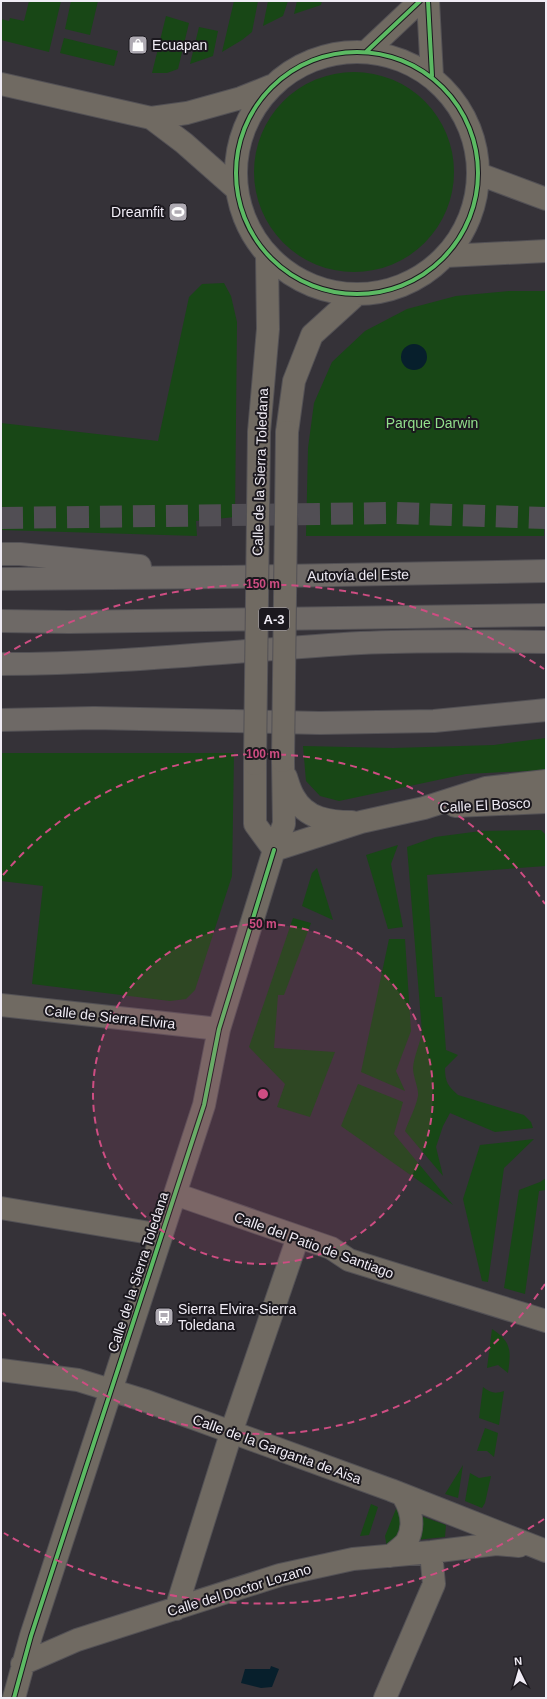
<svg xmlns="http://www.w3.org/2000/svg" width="547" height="1699" viewBox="0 0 547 1699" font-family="Helvetica,sans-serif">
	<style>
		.green { fill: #184716 }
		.water { fill: #071f2c }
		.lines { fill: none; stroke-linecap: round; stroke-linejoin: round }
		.highway-tunnel { stroke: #514e54; stroke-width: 22; stroke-dasharray: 22 11; stroke-linecap: butt }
		.minor-casing { stroke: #535155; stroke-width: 24 }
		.highway-casing { stroke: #535155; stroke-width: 24 }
		.minor { stroke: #706a62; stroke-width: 22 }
		.highway { stroke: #6e6966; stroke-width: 22 }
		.minor-bridge-casing { stroke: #535155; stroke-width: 24; stroke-linecap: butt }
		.minor-bridge { stroke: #706a62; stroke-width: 22 }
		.cycleway-casing { stroke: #1b181e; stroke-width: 6 }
		.cycleway { stroke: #5cba63; stroke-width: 4 }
		.ring { fill: none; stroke: #ce4d82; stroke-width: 2; stroke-dasharray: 7 5 }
		.labels { text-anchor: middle; stroke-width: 4; stroke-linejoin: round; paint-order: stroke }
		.shield { fill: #1b181e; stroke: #b0acb4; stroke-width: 1 }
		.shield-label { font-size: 13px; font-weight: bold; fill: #f0ecf5 }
		.poi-label { font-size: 14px; fill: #f0ecf5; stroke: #1b181e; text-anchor: start }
		.park-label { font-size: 14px; fill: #92df8c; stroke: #1b181e }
		.street-label { font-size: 14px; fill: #f0ecf5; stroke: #1b181e }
		.centre { fill: #ce4d82; stroke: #1b181e; stroke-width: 2 }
		.ring-label { font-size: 12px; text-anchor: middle; font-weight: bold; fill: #ce4d82; stroke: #1b181e; stroke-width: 4; stroke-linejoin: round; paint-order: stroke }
	</style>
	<rect width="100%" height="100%" fill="#353238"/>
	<path class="green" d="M 29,1 L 61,1 L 49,52 L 1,40 L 1,19 L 9,21 L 10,18 L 24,21 Z
		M 71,1 L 98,1 L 90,35 L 65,29 Z
		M 234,1 L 258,1 L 252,32 L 242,40 L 222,52 Z
		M 268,1 L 288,1 L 283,16 L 263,26 Z
		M 297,1 L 322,1 L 321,5 L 294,14 Z
		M 166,16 L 189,23 L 178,69 L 167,73 L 152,73 Z
		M 199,27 L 218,31 L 213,56 L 190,64 Z
		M 64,38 L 118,51 L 114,66 L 60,53 Z
		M254 172a100 100 0 1 1 200 0a100 100 0 1 1-200 0Z
		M 224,283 L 231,296 L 237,322 L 235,517 L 196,521 L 197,536 L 1,530 L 1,423 L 158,441 L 189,297 L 202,284 Z
		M 509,291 L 546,291 L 546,507 L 544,507 L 544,536 L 306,536 L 308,448 L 314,403 L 332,362 L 365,331 L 407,309 L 456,296 Z
		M 546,738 L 546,770 L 466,774 L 339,801 L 320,796 L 306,781 L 303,746 L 393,748 L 494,745 Z
		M 1,753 L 234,753 L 232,876 L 195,990 L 186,999 L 170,1001 L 32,984 L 43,886 L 1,881 Z
		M 541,830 L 546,835 L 546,866 L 427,875 L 435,997 L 442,997 L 446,1050 L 458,1055 L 445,1068 C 445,1082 448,1086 458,1095 L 524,1115 L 531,1122 L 533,1128 L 495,1132 L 450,1113 L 443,1126 L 436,1147 L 443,1176 L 405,1131 C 409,1120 416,1107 418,1096 C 419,1089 413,1077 413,1068 C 414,1056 420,1044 422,1032 L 407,847 L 435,837 L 481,831 Z
		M 398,845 L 391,864 L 403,927 L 388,929 L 366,855 Z
		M 317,868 L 333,920 L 302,906 L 312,873 Z
		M 293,918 L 311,923 L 284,995 L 278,995 L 274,1048 L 335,1052 L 310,1117 L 277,1107 L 285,1084 L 249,1047 Z
		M 389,939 L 405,939 L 411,1031 L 396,1071 L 405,1091 L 361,1072 Z
		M 358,1084 L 403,1102 L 394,1134 L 453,1205 L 341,1126 Z
		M 534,1139 L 504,1168 L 488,1282 L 482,1281 L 463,1199 L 480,1145 Z
		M 546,1178 L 546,1190 L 539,1191 L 525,1294 L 504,1288 L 519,1190 L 540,1182 Z
		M 492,1329 C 512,1342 511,1351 508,1373 L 498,1365 L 487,1368 Z
		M 483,1387 C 491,1393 495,1394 504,1391 L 499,1425 L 479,1418 Z
		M 485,1428 L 498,1433 L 494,1457 L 487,1451 L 477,1451 Z
		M 463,1465 L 458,1498 L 445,1494 Z
		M 470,1473 L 479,1478 L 491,1476 L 485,1503 L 482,1508 L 465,1501 Z
		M 371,1504 L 378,1507 L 369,1535 L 360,1536 Z
		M 399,1506 L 403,1534 L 387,1548 L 385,1536 L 396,1509 Z
		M 418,1515 L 446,1525 L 445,1537 L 415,1540 Z"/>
	<path class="water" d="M401 357a13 13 0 1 1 26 0a13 13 0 1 1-26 0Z
		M 271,1666 L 279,1669 L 272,1687 L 261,1688 L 241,1683 L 245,1669 L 270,1669 Z"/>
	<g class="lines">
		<path class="highway-tunnel" d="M 1,518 L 395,513 L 546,518"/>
		<g class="minor-casing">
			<path id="minor" d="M 428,1 L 432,76
				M 367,51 L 420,1
				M236 173a121 121 0 1 1 242 0a121 121 0 1 1-242 0Z
				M 1,84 L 151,118 L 187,113 L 241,98 L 271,86
				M 151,118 L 184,143 L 235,188
				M 479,174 L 546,199
				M 446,256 L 546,251
				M 259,432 L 268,329 L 267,256
				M 287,432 L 294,381 L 312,335 L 356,295
				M 255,764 L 255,824 L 274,850
				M 286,777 C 288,783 290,791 294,797 C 306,819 330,822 352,822
				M 455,806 L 546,802
				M 274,850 L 361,822 L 424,808 L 486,788 L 546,781
				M 1,1005 L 219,1029
				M 175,1194 L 331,1248 L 349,1260 L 546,1321
				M 1,1208 L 162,1235
				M 1,1370 L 78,1380 L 146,1401 L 391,1490 L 546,1551
				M 391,1556 C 396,1551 404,1546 407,1541 C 415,1526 411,1509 403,1496
				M 176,1609 L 234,1424 L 298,1237
				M 22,1664 L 77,1640 L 280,1575 L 353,1559 L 431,1552 L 496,1544 L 519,1546
				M 14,1698 L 31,1636 L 204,1105 L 219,1029 L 274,850 L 284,824 L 283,761
				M 385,1698 L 434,1584 L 431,1552"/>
		</g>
		<g class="highway-casing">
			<path id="highway" d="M 1,554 L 20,554 L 140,566
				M 1,579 L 226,577 L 546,571
				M 1,621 L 69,622 L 546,615
				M 1,664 C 121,664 241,650 361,643 C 423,640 484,641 546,642
				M 1,720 L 94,718 L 320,723 L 434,721 L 546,710"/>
		</g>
		<use href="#minor" class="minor"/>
		<use href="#highway" class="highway"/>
		<g class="minor-bridge-casing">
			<path id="minor-bridge" d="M 283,761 L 287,432
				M 255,764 L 259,432"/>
		</g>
		<use href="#minor-bridge" class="minor-bridge"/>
		<g class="cycleway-casing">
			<path id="cycleway" d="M 428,1 L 432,76
				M 367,51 L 420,1
				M236 173a121 121 0 1 1 242 0a121 121 0 1 1-242 0Z
				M 14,1698 L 31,1636 L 204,1105 L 219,1029 L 274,850"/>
		</g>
		<use href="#cycleway" class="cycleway"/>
	</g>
	<circle cx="263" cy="1094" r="170" fill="#ce4d82" fill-opacity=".12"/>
	<g class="ring">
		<circle cx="263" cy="1094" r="170"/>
		<path d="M545 1284A340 340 0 0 1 3 1313M3 875A340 340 0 0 1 545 904"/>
		<path d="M544 1519A510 510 0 0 1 4 1533M4 655A510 510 0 0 1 544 669"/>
	</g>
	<defs>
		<g id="shop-square" transform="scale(1)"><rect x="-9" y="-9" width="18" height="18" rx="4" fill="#afabb3" stroke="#1b181e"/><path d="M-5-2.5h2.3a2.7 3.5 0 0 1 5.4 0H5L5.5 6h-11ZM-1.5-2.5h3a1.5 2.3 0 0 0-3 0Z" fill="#fff"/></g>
		<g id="stadium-square" transform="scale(1)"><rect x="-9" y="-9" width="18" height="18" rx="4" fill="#afabb3" stroke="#1b181e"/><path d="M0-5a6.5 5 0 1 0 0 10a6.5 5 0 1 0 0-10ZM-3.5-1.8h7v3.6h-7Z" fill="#fff"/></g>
		<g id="bus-square" transform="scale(1)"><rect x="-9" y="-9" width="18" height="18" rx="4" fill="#afabb3" stroke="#1b181e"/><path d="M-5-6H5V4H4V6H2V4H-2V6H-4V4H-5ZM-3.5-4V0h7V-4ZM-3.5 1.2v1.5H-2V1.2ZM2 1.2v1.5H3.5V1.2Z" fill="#fff"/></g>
	</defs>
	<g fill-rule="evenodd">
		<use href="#shop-square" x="138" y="45"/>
		<use href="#stadium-square" x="178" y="212"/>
		<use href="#bus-square" x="164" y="1317"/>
	</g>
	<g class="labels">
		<rect class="shield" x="259" y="608" width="30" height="22" rx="3"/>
		<g class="shield-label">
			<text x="274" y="624">A-3</text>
		</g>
		<g class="poi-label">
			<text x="152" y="50">Ecuapan</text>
			<text x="164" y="217" text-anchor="end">Dreamfit</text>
			<text x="178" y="1314">Sierra Elvira-Sierra<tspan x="178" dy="16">Toledana</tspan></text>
		</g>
		<g class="park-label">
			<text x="432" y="428">Parque Darwin</text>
		</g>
		<g class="street-label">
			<text transform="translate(260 472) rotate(-88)" y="5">Calle de la Sierra Toledana</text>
			<text transform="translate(358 575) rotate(-1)" y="5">Autovía del Este</text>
			<text transform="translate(485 805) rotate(-3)" y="5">Calle El Bosco</text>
			<text transform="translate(110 1017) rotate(6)" y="5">Calle de Sierra Elvira</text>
			<text transform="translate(314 1245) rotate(20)" y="5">Calle del Patio de Santiago</text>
			<text transform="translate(138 1272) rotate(-72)" y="5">Calle de la Sierra Toledana</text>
			<text transform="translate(277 1449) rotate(20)" y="5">Calle de la Garganta de Aisa</text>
			<text transform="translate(239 1590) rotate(-17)" y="5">Calle del Doctor Lozano</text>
		</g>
	</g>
	<circle cx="263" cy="1094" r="6" class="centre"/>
	<g class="ring-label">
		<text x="263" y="588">150 m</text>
		<text x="263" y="758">100 m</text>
		<text x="263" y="928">50 m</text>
	</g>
	<rect width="547" height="1699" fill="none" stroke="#f0ecf5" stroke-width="4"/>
	<g transform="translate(519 1671) rotate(355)" stroke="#1b181e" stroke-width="3" paint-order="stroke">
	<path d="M0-3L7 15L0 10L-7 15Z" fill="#f0ecf5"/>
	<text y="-6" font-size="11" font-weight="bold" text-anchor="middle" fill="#f0ecf5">N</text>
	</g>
</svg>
